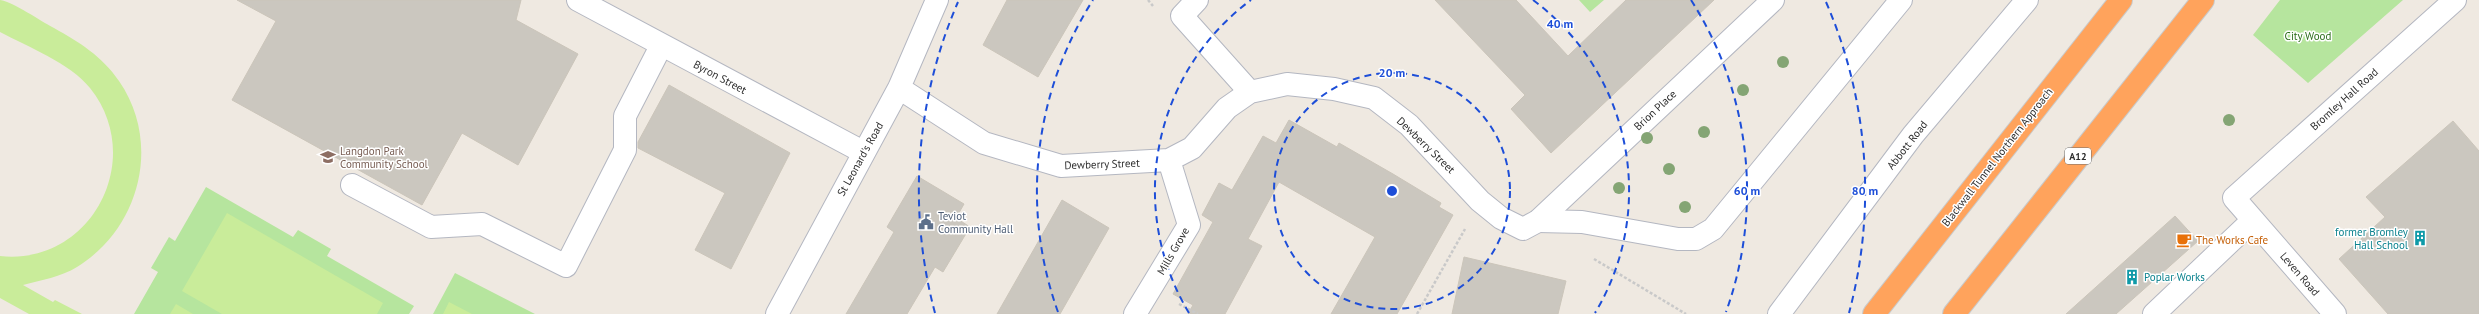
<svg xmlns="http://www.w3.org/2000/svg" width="2479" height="314" viewBox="0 0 2479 314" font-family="'PT Sans',sans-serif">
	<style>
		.green { fill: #b6e59e }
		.pitch { fill: #c9ec9a }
		.building { fill: #cbc7bf; stroke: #cbc5ba }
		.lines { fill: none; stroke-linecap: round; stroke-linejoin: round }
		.lane-casing { stroke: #b4b7c1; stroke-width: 24 }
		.street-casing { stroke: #b4b7c1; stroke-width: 24 }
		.secondary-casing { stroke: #b4b7c1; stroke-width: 24 }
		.highway-casing { stroke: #c9c9c9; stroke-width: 24 }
		.path { stroke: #c9c9c9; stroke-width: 2.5; stroke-dasharray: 3 2; stroke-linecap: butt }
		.lane { stroke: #fff; stroke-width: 22 }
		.street { stroke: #fff; stroke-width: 22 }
		.secondary { stroke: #fff; stroke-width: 22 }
		.highway { stroke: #ffa35c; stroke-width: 22 }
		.tree { fill: #84a574 }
		.ring { fill: none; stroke: #1d4ed8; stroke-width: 2; stroke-dasharray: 7 5 }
		.labels { text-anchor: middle; stroke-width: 3; stroke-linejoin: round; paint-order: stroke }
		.shield { fill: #fff; stroke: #6d6d6d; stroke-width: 1 }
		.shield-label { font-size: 10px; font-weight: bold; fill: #2e2e2e }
		.park-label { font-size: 11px; fill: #2c6e1b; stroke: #fff }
		.street-label { font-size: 11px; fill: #2e2e2e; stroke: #fff }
		.education-label { font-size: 11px; fill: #785e54; stroke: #fff; text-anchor: start }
		.service-label { font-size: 11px; fill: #4e5e75; stroke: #fff; text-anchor: start }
		.culture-label { font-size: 11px; fill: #0d838f; stroke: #fff; text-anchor: end }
		.food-label { font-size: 11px; fill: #c56008; stroke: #fff; text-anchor: start }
		.centre { fill: #1d4ed8; stroke: #fff; stroke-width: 2 }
		.ring-label { font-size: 12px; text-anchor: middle; font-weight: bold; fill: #1d4ed8; stroke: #fff; stroke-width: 3; stroke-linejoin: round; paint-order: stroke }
	</style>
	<rect width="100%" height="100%" fill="#efe9e1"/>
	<path class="green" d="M 1579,0 L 1604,0 L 1590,12 Z
		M 2280,0 L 2403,0 L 2308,83 L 2253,35 Z
		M 206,187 L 293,237 L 298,230 L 331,249 L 327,256 L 414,306 L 409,314 L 134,314 L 158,272 L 151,268 L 169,237 L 175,241 Z
		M 455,273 L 535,314 L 433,314 Z"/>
	<path class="pitch" d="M 0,0 C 14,2 40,21 54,28 C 79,42 102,56 119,81 C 162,143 140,228 77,267 C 61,277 41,280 23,285 L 53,302 L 55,300 L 82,314 L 29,314 L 0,298 L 0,256 C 91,266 147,159 90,88 C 70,63 28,47 0,32 Z
		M 227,213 L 383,303 L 377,314 L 222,314 L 182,291 Z
		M 449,302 L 472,314 L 443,314 Z
		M 176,304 L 193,314 L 170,314 Z"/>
	<path class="building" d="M 237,0 L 521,0 L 516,20 L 578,54 L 518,165 L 462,133 L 422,205 L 232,100 L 276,21 Z
		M 1007,0 L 1083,0 L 1038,77 L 983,45 Z
		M 1435,0 L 1516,0 L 1568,56 L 1626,0 L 1714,0 L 1551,153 L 1511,109 L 1525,95 Z
		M 669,85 L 790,153 L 731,269 L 695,250 L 725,193 L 638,148 L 638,142 Z
		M 1289,120 L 1337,147 L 1339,143 L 1393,174 L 1441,203 L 1439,207 L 1453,215 L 1397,314 L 1331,314 L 1375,237 L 1279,182 L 1248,239 L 1262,246 L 1225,314 L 1188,314 L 1193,305 L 1173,294 L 1213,222 L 1202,215 L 1219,183 L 1232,190 L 1263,136 L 1276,143 Z
		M 2453,121 L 2479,151 L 2479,314 L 2388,314 L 2339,259 L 2385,217 L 2366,197 Z
		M 917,176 L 964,204 L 956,218 L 970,227 L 943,272 L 935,267 L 907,314 L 846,314 L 894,232 L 887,227 Z
		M 1062,200 L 1109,228 L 1060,314 L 997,314 Z
		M 2175,216 L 2198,241 L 2116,314 L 2066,314 Z
		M 1464,257 L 1566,281 L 1558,314 L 1452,314 Z"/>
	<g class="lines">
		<g class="lane-casing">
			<path id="lane" d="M 1197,0 L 1182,16 L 1250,92
				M 352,185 L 431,227 L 482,224 L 566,266 L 625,150 L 625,116 L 661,46
				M 1538,221 L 1582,222 L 1678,239 L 1696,239 L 1713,229 L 1901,0"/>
		</g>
		<g class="street-casing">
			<path id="street" d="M 578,0 L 863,152
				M 899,88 L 984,143 L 1061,166 L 1169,160 L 1192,148 L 1227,108 L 1250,92 L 1287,84 L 1334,89 L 1374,98 L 1409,125 L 1480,201 L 1501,218 L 1523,229 L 1538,221 L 1773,0
				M 777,314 L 899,88 L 937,0
				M 1135,314 L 1189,225 L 1169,160
				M 2154,314 L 2253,220
				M 2335,314 L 2234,198 L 2455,0"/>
		</g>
		<g class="secondary-casing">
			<path id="secondary" d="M 1779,314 L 1913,135 L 2027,0"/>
		</g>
		<g class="highway-casing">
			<path id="highway" d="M 1874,314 L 2121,0
				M 1954,314 L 2203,0"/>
		</g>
		<path class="path" d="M 1148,0 L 1153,6
			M 1594,259 L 1686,314
			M 1179,304 L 1198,314
			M 1417,314 L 1465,229"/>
		<use href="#lane" class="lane"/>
		<use href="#street" class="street"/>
		<use href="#secondary" class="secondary"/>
		<use href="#highway" class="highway"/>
	</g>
	<g class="tree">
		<circle cx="1783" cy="62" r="6"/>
		<circle cx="1743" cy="90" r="6"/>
		<circle cx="2229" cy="120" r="6"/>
		<circle cx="1704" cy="132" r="6"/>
		<circle cx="1647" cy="138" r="6"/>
		<circle cx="1669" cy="169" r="6"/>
		<circle cx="1619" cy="188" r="6"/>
		<circle cx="1685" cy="207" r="6"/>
	</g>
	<g class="ring">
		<circle cx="1392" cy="191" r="118"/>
		<path d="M1189 313A237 237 0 0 1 1251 0M1533 0A237 237 0 0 1 1595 313"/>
		<path d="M1058 312A355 355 0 0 1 1093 0M1691 0A355 355 0 0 1 1726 312"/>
		<path d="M935 313A473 473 0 0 1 958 2M1826 2A473 473 0 0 1 1849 313"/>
	</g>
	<defs>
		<g id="school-bare" transform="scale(1.2)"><path d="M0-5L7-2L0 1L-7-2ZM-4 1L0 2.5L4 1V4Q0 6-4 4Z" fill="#8d6e63" stroke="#fff" stroke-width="2.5" paint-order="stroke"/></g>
		<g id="civic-bare" transform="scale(1.2)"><path d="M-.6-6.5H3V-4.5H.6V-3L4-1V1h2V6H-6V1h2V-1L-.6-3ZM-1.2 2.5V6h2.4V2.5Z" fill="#5c6f8a" stroke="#fff" stroke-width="2.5" paint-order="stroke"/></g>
		<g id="building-bare" transform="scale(1.2)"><path d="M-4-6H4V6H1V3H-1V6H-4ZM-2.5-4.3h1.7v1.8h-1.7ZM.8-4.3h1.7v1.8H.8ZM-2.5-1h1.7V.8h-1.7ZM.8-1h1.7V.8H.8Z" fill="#0f9aa8" stroke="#fff" stroke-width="2.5" paint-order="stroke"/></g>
		<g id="cafe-bare" transform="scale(1.2)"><path d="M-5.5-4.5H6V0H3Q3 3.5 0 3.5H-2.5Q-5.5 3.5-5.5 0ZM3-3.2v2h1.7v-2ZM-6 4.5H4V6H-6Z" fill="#e8710a" stroke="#fff" stroke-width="2.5" paint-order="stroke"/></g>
	</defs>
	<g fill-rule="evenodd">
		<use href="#school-bare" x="328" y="157"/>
		<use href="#civic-bare" x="926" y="222"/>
		<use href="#building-bare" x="2420" y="238"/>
		<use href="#cafe-bare" x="2184" y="240"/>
		<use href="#building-bare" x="2132" y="277"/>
	</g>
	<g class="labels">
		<rect class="shield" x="2065" y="148" width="26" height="16" rx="3"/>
		<g class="shield-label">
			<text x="2078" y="160">A12</text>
		</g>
		<g class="park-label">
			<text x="2308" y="40">City Wood</text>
		</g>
		<g class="street-label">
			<text transform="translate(720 77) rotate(28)" y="4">Byron Street</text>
			<text transform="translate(2344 99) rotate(-42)" y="4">Bromley Hall Road</text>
			<text transform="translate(1655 110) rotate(-43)" y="4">Brion Place</text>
			<text transform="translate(1426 145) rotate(44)" y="4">Dewberry Street</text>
			<text transform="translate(1907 145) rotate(-52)" y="4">Abbott Road</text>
			<text transform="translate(1997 157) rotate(-52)" y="4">Blackwall Tunnel Northern Approach</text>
			<text transform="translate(860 159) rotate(-61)" y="4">St Leonard's Road</text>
			<text transform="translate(1102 164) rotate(-2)" y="4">Dewberry Street</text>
			<text transform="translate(1173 251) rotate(-60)" y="4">Mills Grove</text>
			<text transform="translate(2300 274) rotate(49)" y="4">Leven Road</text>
		</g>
		<g class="education-label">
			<text x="340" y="155">Langdon Park<tspan x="340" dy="13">Community School</tspan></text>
		</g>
		<g class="service-label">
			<text x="938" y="220">Teviot<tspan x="938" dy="13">Community Hall</tspan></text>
		</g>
		<g class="culture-label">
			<text x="2408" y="236">former Bromley<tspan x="2408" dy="13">Hall School</tspan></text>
			<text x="2144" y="281" text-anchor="start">Poplar Works</text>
		</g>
		<g class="food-label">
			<text x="2196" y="244">The Works Cafe</text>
		</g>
	</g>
	<circle cx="1392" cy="191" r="6" class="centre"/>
	<g class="ring-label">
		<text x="1560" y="28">40 m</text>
		<text x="1392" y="77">20 m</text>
		<text x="1747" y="195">60 m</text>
		<text x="1865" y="195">80 m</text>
	</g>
</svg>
